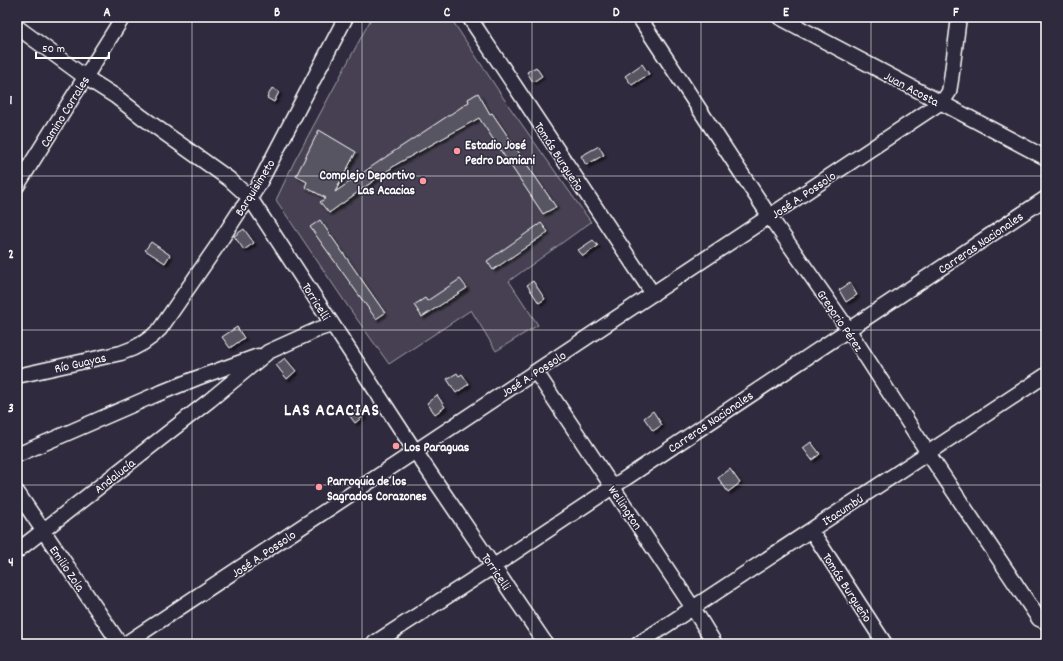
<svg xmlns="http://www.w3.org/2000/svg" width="1063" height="661" viewBox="0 0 1063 661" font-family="Dekko,sans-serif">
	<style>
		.green { fill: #464152; stroke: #a2a0a8 }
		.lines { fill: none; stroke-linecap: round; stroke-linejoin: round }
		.stream { stroke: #a7a6ad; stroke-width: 3 }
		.building { fill: #595564; stroke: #fff; filter: url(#shadow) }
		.minor-casing { stroke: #fff; stroke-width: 17 }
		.minor { stroke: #2f2a3d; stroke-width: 14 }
		.grid { fill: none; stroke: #fff; stroke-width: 1; stroke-opacity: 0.55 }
		.poi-dot { fill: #ff9aa2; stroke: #2f2a3d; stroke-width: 1.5 }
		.labels { text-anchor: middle; stroke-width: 3; stroke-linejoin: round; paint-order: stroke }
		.street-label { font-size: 13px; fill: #fff; stroke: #2f2a3d }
		.poi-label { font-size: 13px; font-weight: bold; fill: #fff; stroke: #2f2a3d; text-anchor: start }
		.district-label { font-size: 17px; font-weight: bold; letter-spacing: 1px; fill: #fff; stroke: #2f2a3d }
		.neatline { fill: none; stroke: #fff; stroke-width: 1.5 }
		.grid-label { font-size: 13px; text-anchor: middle; font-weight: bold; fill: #fff }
	</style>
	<defs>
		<filter id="shadow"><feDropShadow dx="2.5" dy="2.5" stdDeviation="1" flood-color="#0009"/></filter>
	</defs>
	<rect width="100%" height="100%" fill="#2f2a3d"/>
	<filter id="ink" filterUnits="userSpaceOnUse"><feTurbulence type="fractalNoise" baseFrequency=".025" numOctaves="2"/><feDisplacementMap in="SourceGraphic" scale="8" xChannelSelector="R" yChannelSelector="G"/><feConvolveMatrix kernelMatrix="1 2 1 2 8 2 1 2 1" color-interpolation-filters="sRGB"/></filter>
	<g filter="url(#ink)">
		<path class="green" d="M 372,17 L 450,17 L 506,102 L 591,222 L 509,281 L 538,325 L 496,351 L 471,310 L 389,364 L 349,308 L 276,200 L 294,162 Z"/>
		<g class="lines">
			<path class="stream" d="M 1045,644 L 1046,642"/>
		</g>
		<path class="building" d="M 642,64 L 649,74 L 632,85 L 625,76 Z
			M 536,67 L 542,76 L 533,82 L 527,72 Z
			M 272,88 L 279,92 L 274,102 L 267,98 Z
			M 478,93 L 490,114 L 492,113 L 556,207 L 543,214 L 479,118 L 397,164 L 329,213 L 320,202 L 326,198 L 305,187 L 307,182 L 296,176 L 319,130 L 356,152 L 335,192 L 390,154 L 469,102 L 468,99 Z
			M 599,146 L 604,155 L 586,165 L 581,156 Z
			M 320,220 L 385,313 L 376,319 L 310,227 Z
			M 541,223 L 548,232 L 493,270 L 487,261 Z
			M 244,229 L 254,243 L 244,250 L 234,236 Z
			M 593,240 L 598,246 L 583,256 L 578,250 Z
			M 151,242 L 170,255 L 165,263 L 145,250 Z
			M 460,279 L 467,288 L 422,317 L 414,305 L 425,298 L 427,301 Z
			M 533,281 L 545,299 L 539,303 L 527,285 Z
			M 850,283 L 857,295 L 846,302 L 839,290 Z
			M 237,327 L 244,338 L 230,348 L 222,337 Z
			M 285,358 L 296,371 L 287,379 L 276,365 Z
			M 457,373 L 459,376 L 462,374 L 469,384 L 456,393 L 447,379 Z
			M 437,395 L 445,407 L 435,414 L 427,403 Z
			M 359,408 L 364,416 L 355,423 L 349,415 Z
			M 653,411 L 662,425 L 653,431 L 644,418 Z
			M 811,442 L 820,454 L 812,460 L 803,448 Z
			M 730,469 L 740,483 L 728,492 L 718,478 Z"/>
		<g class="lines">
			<g class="minor-casing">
				<path id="minor" d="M 469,17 L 653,294
					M 639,17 L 770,217 L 848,329 L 928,453 L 1039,619 L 1046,622
					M 779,17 L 1046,158
					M 17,27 L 85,77 L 115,96 L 142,117 L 229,179 L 250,198 L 415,451 L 546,644
					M 17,186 L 123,17
					M 535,372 L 538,375 L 693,608 L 715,644
					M 17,376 L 121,353 C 137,348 149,341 160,329 L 217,246 L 239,212 L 250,198 L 258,186 L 346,17
					M 17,455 L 155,395 L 197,378 L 258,356
					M 17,492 L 120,644
					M 811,530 L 885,644
					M 17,551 L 210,400 L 268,352 L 319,329 L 332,325
					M 125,644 L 940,103 L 945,98 L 949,92 L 951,80 L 959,17
					M 373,644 L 494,566 L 1046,198
					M 638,644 L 1046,375"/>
			</g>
			<use href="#minor" class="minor"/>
		</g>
	</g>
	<path class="grid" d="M 192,17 L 192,644M 362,17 L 362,644M 532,17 L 532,644M 701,17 L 701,644M 871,17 L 871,644M 17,176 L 1046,176M 17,330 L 1046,330M 17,485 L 1046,485"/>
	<g class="poi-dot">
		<circle cx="457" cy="151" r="4"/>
		<circle cx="423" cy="181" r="4"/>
		<circle cx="396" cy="446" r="4"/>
		<circle cx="319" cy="487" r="4"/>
	</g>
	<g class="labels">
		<g class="street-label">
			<text transform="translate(912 88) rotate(28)" y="5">Juan Acosta</text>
			<text transform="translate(64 111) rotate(-58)" y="5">Camino Corrales</text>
			<text transform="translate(560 156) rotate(57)" y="5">Tomás Burgueño</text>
			<text transform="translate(254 187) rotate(-58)" y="5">Barquisimeto</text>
			<text transform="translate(803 194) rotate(-34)" y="5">José A. Possolo</text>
			<text transform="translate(980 242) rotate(-34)" y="5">Carreras Nacionales</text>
			<text transform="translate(317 301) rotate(58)" y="5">Torricelli</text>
			<text transform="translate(841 320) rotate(56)" y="5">Gregorio Pérez</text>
			<text transform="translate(80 362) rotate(-13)" y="5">Río Guayas</text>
			<text transform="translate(533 373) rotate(-33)" y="5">José A. Possolo</text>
			<text transform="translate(710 421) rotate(-34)" y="5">Carreras Nacionales</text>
			<text transform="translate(114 475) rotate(-38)" y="5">Andalucía</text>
			<text transform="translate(626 507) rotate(56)" y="5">Wellington</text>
			<text transform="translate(842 509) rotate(-33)" y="5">Itacumbú</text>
			<text transform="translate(263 553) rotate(-34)" y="5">José A. Possolo</text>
			<text transform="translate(68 568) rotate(56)" y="5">Emilio Zola</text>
			<text transform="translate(497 571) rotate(56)" y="5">Torricelli</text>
			<text transform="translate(848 587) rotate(57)" y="5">Tomás Burgueño</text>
		</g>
		<g class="poi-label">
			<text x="465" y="149">Estadio José<tspan x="465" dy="15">Pedro Damiani</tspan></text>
			<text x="415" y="179" text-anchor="end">Complejo Deportivo<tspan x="415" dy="15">Las Acacias</tspan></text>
			<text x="404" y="451">Los Paraguas</text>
			<text x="327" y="485">Parroquia de los<tspan x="327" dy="15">Sagrados Corazones</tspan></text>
		</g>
		<g class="district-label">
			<text x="332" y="415">LAS ACACIAS</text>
		</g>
	</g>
	<rect width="1063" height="661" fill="none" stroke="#2f2a3d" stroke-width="44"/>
	<path d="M36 52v6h73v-6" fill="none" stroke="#ffffff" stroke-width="2"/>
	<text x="42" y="52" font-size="12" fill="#ffffff" stroke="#2f2a3d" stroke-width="3" paint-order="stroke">50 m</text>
	<rect x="22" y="22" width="1019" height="617" class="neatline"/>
	<g class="grid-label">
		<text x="107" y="16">A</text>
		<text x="277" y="16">B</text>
		<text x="447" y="16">C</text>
		<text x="616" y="16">D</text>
		<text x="786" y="16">E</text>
		<text x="956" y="16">F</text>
		<text x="11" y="104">1</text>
		<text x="11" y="258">2</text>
		<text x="11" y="412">3</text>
		<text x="11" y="566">4</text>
	</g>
</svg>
